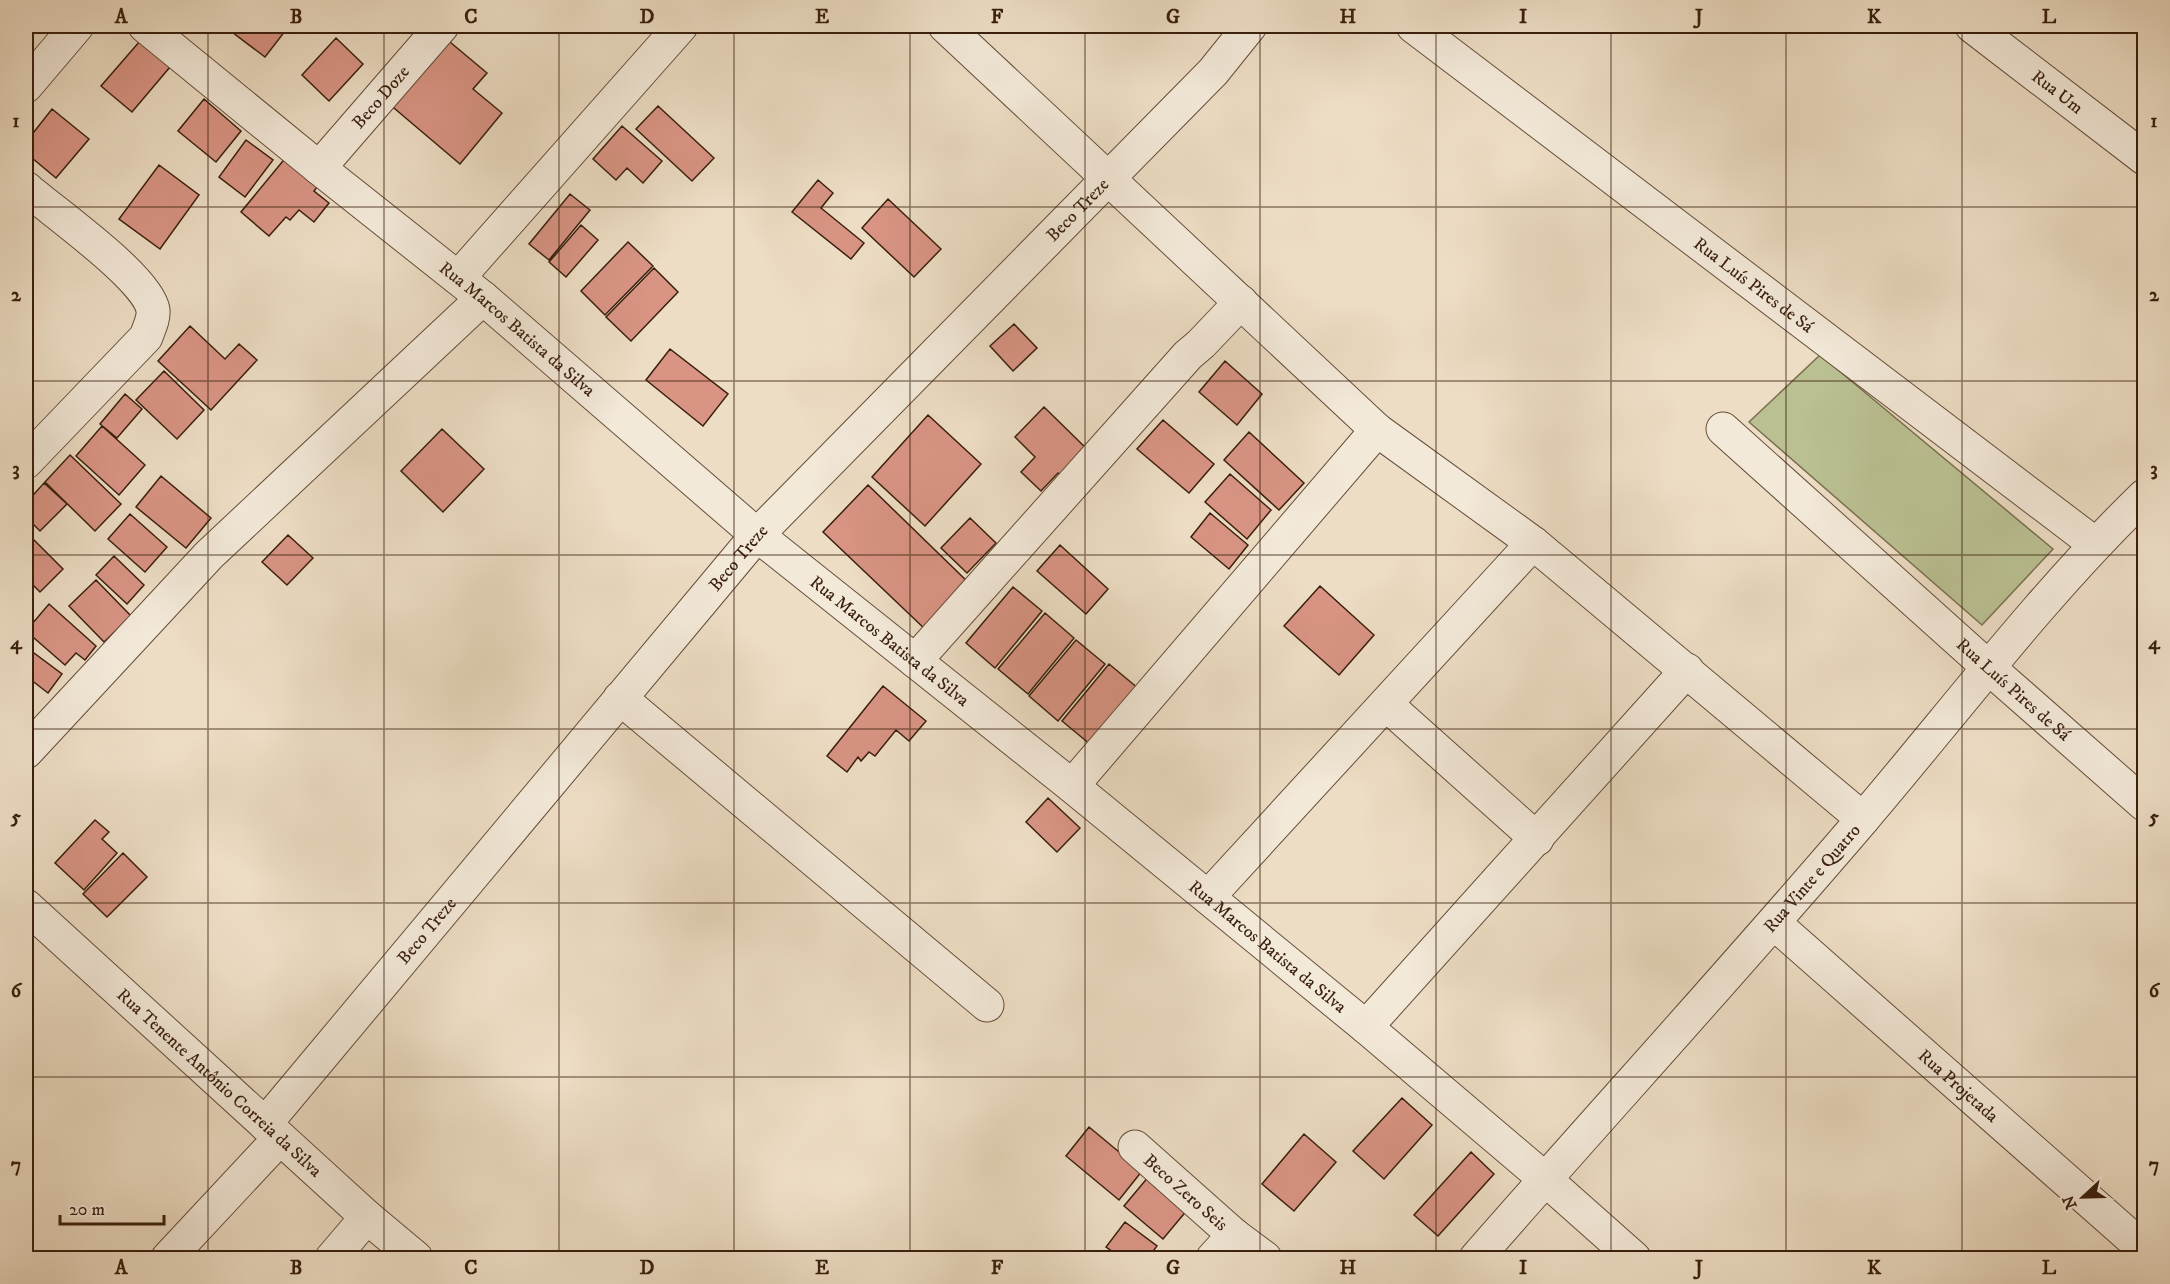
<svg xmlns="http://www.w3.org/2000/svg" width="2170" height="1284" viewBox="0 0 2170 1284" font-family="'IM FELL DW Pica',serif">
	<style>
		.green { fill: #bac092; stroke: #7a7050; stroke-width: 1.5 }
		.building { fill: #d99484; stroke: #391f0d; stroke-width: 1.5 }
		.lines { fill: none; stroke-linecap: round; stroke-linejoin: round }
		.minor-casing { stroke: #664e3b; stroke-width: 35 }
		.minor { stroke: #f3e9d9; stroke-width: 33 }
		.grid { fill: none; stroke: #391f0d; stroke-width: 1.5; stroke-opacity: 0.55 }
		.labels { text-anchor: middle; stroke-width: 4.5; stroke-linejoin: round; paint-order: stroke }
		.street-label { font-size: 18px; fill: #391f0d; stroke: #f3e9d9 }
		.neatline { fill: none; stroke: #391f0d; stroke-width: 2 }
		.grid-label { font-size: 20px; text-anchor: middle; font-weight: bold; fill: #391f0d }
	</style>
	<rect width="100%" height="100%" fill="#edddc4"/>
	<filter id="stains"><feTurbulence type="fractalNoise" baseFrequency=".00333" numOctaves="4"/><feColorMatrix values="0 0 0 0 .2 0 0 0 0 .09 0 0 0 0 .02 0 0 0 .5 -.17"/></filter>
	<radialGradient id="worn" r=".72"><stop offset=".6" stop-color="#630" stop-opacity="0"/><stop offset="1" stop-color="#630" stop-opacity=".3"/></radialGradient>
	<path class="green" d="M 1820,355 L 2053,549 L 1982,625 L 1749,422 Z"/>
	<path class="building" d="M 224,26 L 289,26 L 265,57 Z
		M 444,37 L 487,73 L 473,89 L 502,113 L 460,164 L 388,103 Z
		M 336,38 L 363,64 L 329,101 L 302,75 Z
		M 140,41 L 170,67 L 132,112 L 101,86 Z
		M 204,99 L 241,131 L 216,162 L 178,131 Z
		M 658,106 L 714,158 L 692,181 L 636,129 Z
		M 52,109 L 89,139 L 56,178 L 26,153 L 26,142 Z
		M 622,126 L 662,161 L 643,183 L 627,168 L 616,180 L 593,159 Z
		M 246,140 L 273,160 L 245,197 L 219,177 Z
		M 287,156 L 320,183 L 314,191 L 329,203 L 314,222 L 299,210 L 290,220 L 286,217 L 269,236 L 241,212 Z
		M 159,165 L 199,195 L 160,249 L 119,219 Z
		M 818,180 L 833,193 L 821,208 L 864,243 L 851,259 L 792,212 Z
		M 570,194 L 590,210 L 549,260 L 529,244 Z
		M 888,199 L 941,249 L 914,277 L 862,228 Z
		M 581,225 L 598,240 L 566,277 L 549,262 Z
		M 628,242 L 653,266 L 605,315 L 581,291 Z
		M 654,268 L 678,292 L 631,341 L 606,317 Z
		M 1014,324 L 1037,348 L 1013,371 L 990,346 Z
		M 190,326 L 225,359 L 239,344 L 257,360 L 211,410 L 158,361 Z
		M 670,349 L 728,394 L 703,426 L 646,380 Z
		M 1225,361 L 1262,394 L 1237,425 L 1199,392 Z
		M 164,371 L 204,410 L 177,439 L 136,400 Z
		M 125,394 L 142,409 L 117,438 L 100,424 Z
		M 1044,407 L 1091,453 L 1066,480 L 1058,473 L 1041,491 L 1021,472 L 1035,457 L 1015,437 Z
		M 928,415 L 981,464 L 925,526 L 872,477 Z
		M 1163,420 L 1214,464 L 1189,493 L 1137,449 Z
		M 102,426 L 145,465 L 119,495 L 76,456 Z
		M 442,429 L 484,469 L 443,512 L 401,471 Z
		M 1249,432 L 1304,483 L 1279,510 L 1224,460 Z
		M 70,455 L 121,504 L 95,531 L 45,482 Z
		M 1230,474 L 1271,510 L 1247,539 L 1205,502 Z
		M 161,476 L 211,518 L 186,548 L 136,507 Z
		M 44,483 L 67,504 L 40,531 L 26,517 L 26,503 Z
		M 868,485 L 971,585 L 927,631 L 823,532 Z
		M 1210,513 L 1248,545 L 1229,569 L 1191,537 Z
		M 130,514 L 167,547 L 145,572 L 108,539 Z
		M 970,518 L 996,543 L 967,573 L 941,548 Z
		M 288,535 L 313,558 L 287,585 L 262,562 Z
		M 32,538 L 63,569 L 40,592 L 26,578 L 26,544 Z
		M 1060,545 L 1108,589 L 1086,614 L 1037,571 Z
		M 114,556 L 144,585 L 127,604 L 96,575 Z
		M 96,580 L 131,616 L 104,642 L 69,606 Z
		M 1320,586 L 1374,635 L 1339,675 L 1284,626 Z
		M 1013,587 L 1042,611 L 995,668 L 966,643 Z
		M 49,604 L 96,646 L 85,660 L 76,653 L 65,665 L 26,631 Z
		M 1045,613 L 1074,638 L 1028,694 L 998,669 Z
		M 1076,640 L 1105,664 L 1058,721 L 1029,696 Z
		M 26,647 L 62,674 L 48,693 L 26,676 Z
		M 1109,664 L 1139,689 L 1091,745 L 1062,721 Z
		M 883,686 L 926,721 L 909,741 L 896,730 L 875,756 L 869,752 L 861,761 L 858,757 L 847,772 L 827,756 Z
		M 1048,798 L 1080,828 L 1057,852 L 1026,822 Z
		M 95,820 L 109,832 L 102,839 L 117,853 L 84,890 L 55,863 Z
		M 123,853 L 147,877 L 107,917 L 83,894 Z
		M 1402,1098 L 1432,1125 L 1384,1179 L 1353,1151 Z
		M 1089,1127 L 1142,1171 L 1119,1200 L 1066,1156 Z
		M 1304,1134 L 1336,1162 L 1294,1211 L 1262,1184 Z
		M 1471,1152 L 1494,1174 L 1438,1236 L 1414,1215 Z
		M 1149,1176 L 1188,1209 L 1163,1239 L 1124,1206 Z
		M 1125,1222 L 1157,1246 L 1148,1258 L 1122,1258 L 1106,1247 Z"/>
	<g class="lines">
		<g class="minor-casing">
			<g id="minor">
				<path id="s1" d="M 145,26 L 319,168 L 483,298 L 757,535 L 1072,786 L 1366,1027 L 1545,1179 L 1634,1258"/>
				<path d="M 945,26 L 1377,430 L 1533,543 L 1863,819"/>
				<path id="s2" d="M 1413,26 L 2095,544"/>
				<path id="s3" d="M 1972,26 L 2144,158"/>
				<path d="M 26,86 L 77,26"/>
				<path id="s4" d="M 319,168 L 442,26"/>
				<path d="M 26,188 C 53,212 148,278 153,310 C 154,319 149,328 146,337 L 26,462"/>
				<path d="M 458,278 L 681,26"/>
				<path id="s5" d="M 1723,429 L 1988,667 L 2144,804"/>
				<path d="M 915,661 L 1188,355 L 1201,344 L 1241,302"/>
				<path d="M 620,698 L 987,1005"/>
				<path d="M 1387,705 L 1537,839"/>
				<path d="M 26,752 L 209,555 L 483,298"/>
				<path d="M 1072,786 L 1377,430"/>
				<path d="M 1208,897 L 1533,543"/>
				<path id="s6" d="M 26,906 L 367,1217 L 416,1258"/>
				<path id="s7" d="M 1774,923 L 2144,1249"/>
				<path d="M 1366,1027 L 1687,670"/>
				<path id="s8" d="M 265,1124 L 757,535 L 1213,72 L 1250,26"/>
				<path id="s9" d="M 1135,1147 L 1234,1235 L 1265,1258"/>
				<path d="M 168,1258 L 280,1138"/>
				<path d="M 332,1258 L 367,1217"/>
				<path d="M 1213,1258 L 1234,1235"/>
				<path id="s10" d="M 1476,1258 C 1602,1114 1732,972 1857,826 C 1952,715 2039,598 2144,496"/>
			</g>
		</g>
		<use href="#minor" class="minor"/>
	</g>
	<path class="grid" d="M 208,26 L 208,1258M 384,26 L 384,1258M 559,26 L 559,1258M 734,26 L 734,1258M 910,26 L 910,1258M 1085,26 L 1085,1258M 1260,26 L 1260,1258M 1436,26 L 1436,1258M 1611,26 L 1611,1258M 1786,26 L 1786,1258M 1962,26 L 1962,1258M 26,207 L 2144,207M 26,381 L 2144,381M 26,555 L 2144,555M 26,729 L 2144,729M 26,903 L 2144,903M 26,1077 L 2144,1077"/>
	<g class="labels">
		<g class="street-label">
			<text dy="6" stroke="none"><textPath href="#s3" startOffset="108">Rua Um</textPath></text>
			<text dy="6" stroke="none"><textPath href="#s4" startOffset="94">Beco Doze</textPath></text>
			<text dy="6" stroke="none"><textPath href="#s8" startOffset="1224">Beco Treze</textPath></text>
			<text dy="6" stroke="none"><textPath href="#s2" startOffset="428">Rua Luís Pires de Sá</textPath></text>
			<text dy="6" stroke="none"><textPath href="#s1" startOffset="480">Rua Marcos Batista da Silva</textPath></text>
			<text dy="6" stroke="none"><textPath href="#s8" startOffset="738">Beco Treze</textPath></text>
			<text dy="6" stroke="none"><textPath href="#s1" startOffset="966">Rua Marcos Batista da Silva</textPath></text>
			<text dy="6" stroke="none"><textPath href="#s5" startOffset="390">Rua Luís Pires de Sá</textPath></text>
			<text dy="6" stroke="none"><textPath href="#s10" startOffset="507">Rua Vinte e Quatro</textPath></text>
			<text dy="6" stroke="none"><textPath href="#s8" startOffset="252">Beco Treze</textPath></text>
			<text dy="6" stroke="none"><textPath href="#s1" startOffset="1452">Rua Marcos Batista da Silva</textPath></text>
			<text dy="6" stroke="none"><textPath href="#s6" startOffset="262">Rua Tenente Antônio Correia da Silva</textPath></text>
			<text dy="6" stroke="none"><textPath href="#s7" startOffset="246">Rua Projetada</textPath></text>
			<text dy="6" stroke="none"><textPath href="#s9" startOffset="68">Beco Zero Seis</textPath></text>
		</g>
	</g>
	<rect width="2170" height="1284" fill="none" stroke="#edddc4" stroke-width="66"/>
	<g transform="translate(2083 1197) rotate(248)" stroke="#f3e9d9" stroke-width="4.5" paint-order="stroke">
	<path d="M0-4.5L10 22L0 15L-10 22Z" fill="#391f0d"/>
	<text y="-9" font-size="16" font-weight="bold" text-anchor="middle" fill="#391f0d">N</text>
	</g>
	<path d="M60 1215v9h104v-9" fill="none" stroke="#391f0d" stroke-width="3"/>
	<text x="69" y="1215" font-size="18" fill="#391f0d" stroke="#f3e9d9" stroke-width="4.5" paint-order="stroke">20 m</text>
	<rect x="33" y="33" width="2104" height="1218" class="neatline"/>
	<g class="grid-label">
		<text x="121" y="23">A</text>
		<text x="296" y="23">B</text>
		<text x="471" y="23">C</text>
		<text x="647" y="23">D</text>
		<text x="822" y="23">E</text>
		<text x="997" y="23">F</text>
		<text x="1173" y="23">G</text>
		<text x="1348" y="23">H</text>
		<text x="1523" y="23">I</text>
		<text x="1699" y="23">J</text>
		<text x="1874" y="23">K</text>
		<text x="2049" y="23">L</text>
		<text x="16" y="127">1</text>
		<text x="2154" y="127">1</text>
		<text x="16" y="301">2</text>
		<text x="2154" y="301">2</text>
		<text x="16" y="475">3</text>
		<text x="2154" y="475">3</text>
		<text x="16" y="649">4</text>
		<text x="2154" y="649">4</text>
		<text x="16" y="823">5</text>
		<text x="2154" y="823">5</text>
		<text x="16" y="997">6</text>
		<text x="2154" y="997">6</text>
		<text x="16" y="1171">7</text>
		<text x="2154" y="1171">7</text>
		<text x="121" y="1274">A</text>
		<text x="296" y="1274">B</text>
		<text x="471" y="1274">C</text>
		<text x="647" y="1274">D</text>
		<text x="822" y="1274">E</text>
		<text x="997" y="1274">F</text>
		<text x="1173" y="1274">G</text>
		<text x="1348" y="1274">H</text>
		<text x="1523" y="1274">I</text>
		<text x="1699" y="1274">J</text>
		<text x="1874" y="1274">K</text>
		<text x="2049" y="1274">L</text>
	</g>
	<rect width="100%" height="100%" filter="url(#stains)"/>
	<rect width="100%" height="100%" fill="url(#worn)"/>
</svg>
